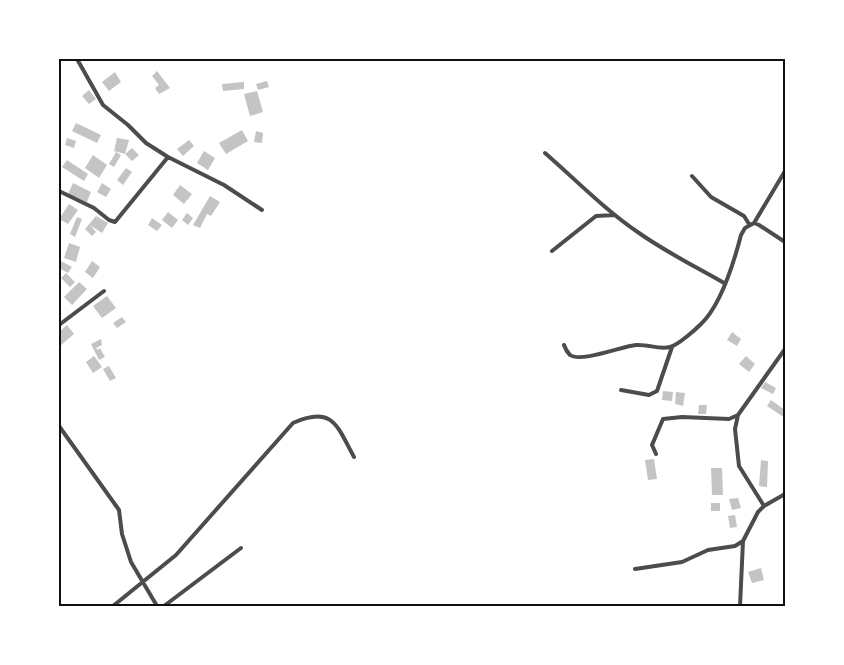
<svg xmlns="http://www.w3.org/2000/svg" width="844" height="665" viewBox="0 0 844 665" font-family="'Noto Sans',sans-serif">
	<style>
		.building { fill: #c4c4c4 }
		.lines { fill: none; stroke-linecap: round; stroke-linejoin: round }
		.minor { stroke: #4c4c4c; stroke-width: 4 }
		.neatline { fill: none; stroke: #111; stroke-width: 2 }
	</style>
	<rect width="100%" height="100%" fill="#fff"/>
	<path class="building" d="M 157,71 L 170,88 L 159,94 L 155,88 L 159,85 L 152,76 Z
		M 115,72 L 121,82 L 109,91 L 102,82 Z
		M 267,81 L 269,87 L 258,90 L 256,84 Z
		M 244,82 L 244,89 L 223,91 L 222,84 Z
		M 89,90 L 96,99 L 89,104 L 82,96 Z
		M 257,91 L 263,112 L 250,116 L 244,94 Z
		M 76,123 L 101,135 L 97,143 L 72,131 Z
		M 242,130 L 248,141 L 226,154 L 219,143 Z
		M 256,131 L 263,133 L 262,143 L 254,142 Z
		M 67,138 L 76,141 L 74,148 L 65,145 Z
		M 117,138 L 129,140 L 125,154 L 114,151 Z
		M 189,140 L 194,146 L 183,156 L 177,149 Z
		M 132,148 L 139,155 L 132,161 L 125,154 Z
		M 204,151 L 215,158 L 208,170 L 197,163 Z
		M 116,152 L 121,155 L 114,167 L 109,164 Z
		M 93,155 L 107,165 L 99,178 L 85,168 Z
		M 67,160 L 88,174 L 84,181 L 62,167 Z
		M 126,168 L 132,172 L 123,185 L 117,180 Z
		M 73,183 L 91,192 L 87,202 L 68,194 Z
		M 102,183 L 111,189 L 106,197 L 97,192 Z
		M 180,185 L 192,194 L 184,204 L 173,195 Z
		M 210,196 L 220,202 L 211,216 L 207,214 L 200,228 L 193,225 Z
		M 69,204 L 78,210 L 68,224 L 59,219 Z
		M 168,212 L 178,220 L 172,228 L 162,220 Z
		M 187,213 L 193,218 L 188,225 L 182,220 Z
		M 96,216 L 108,223 L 102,233 L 90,225 L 96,232 L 92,236 L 85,229 Z
		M 77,217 L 82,219 L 75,237 L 70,234 Z
		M 152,218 L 162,225 L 157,231 L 148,225 Z
		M 69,243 L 80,247 L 76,262 L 64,258 Z
		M 59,260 L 72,267 L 68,273 L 59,268 Z
		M 92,261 L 100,267 L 93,278 L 85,272 Z
		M 66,273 L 75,282 L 70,287 L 61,278 Z
		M 79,282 L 87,289 L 72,305 L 64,297 Z
		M 107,296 L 116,308 L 102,318 L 93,306 Z
		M 122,317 L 126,322 L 117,328 L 113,323 Z
		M 67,325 L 74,334 L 60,346 L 59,332 Z
		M 732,332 L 741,339 L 737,346 L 727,340 Z
		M 101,339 L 102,345 L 96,348 L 98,350 L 100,348 L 105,357 L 99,360 L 91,344 Z
		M 94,356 L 102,367 L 93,373 L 86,362 Z
		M 746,356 L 755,364 L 749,372 L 739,364 Z
		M 109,366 L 116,378 L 110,381 L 103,369 Z
		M 765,382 L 776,388 L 773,394 L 761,388 Z
		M 663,391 L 673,392 L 672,401 L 662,400 Z
		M 676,392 L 685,393 L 683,406 L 675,404 Z
		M 771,400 L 785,410 L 785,418 L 767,406 Z
		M 699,405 L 707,405 L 706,414 L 698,414 Z
		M 654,459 L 657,479 L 648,480 L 645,460 Z
		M 761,460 L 768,461 L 767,487 L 759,486 Z
		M 711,468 L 722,468 L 723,495 L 712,495 Z
		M 738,498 L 741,508 L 732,510 L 729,499 Z
		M 711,503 L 720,503 L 720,511 L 711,511 Z
		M 735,515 L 737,527 L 730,528 L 728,516 Z
		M 761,568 L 764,580 L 752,583 L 748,572 Z"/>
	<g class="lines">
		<path class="minor" d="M 77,59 L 103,105 L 128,125 L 146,143 L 168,157 L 224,185 L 262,210
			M 545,153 C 576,180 605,210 639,233 C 666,252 696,267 724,283
			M 692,176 L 711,197 L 744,216 L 749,224
			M 59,191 L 94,208 L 109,220 L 115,222 L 168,157
			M 754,223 L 785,171
			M 552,251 L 596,216 L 615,215
			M 59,325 L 104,291
			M 564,345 C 565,348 567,352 570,355 C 581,363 623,346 636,345 C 648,344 659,350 670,347 C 678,345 695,330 701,324 C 721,305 734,262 741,235 L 745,228 L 754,223 L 759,225 L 785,242
			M 621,390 L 649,395 L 657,391 L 672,347
			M 59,426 L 119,510 L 122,534 L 131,562 L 157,606
			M 656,454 L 652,445 L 663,419 L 682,417 L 729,419 L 738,415
			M 764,506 L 739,466 L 735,429 L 738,415 L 785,349
			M 635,569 L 682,562 L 708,550 L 735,546 L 743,541
			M 113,606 L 176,555 L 293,423 C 333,405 337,426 354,457
			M 164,606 L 241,548
			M 740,606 L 743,541 L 758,512 L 764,506 L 785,494"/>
	</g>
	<rect width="844" height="665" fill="none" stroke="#ffffff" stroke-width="120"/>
	<rect x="60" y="60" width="724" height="545" class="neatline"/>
</svg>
